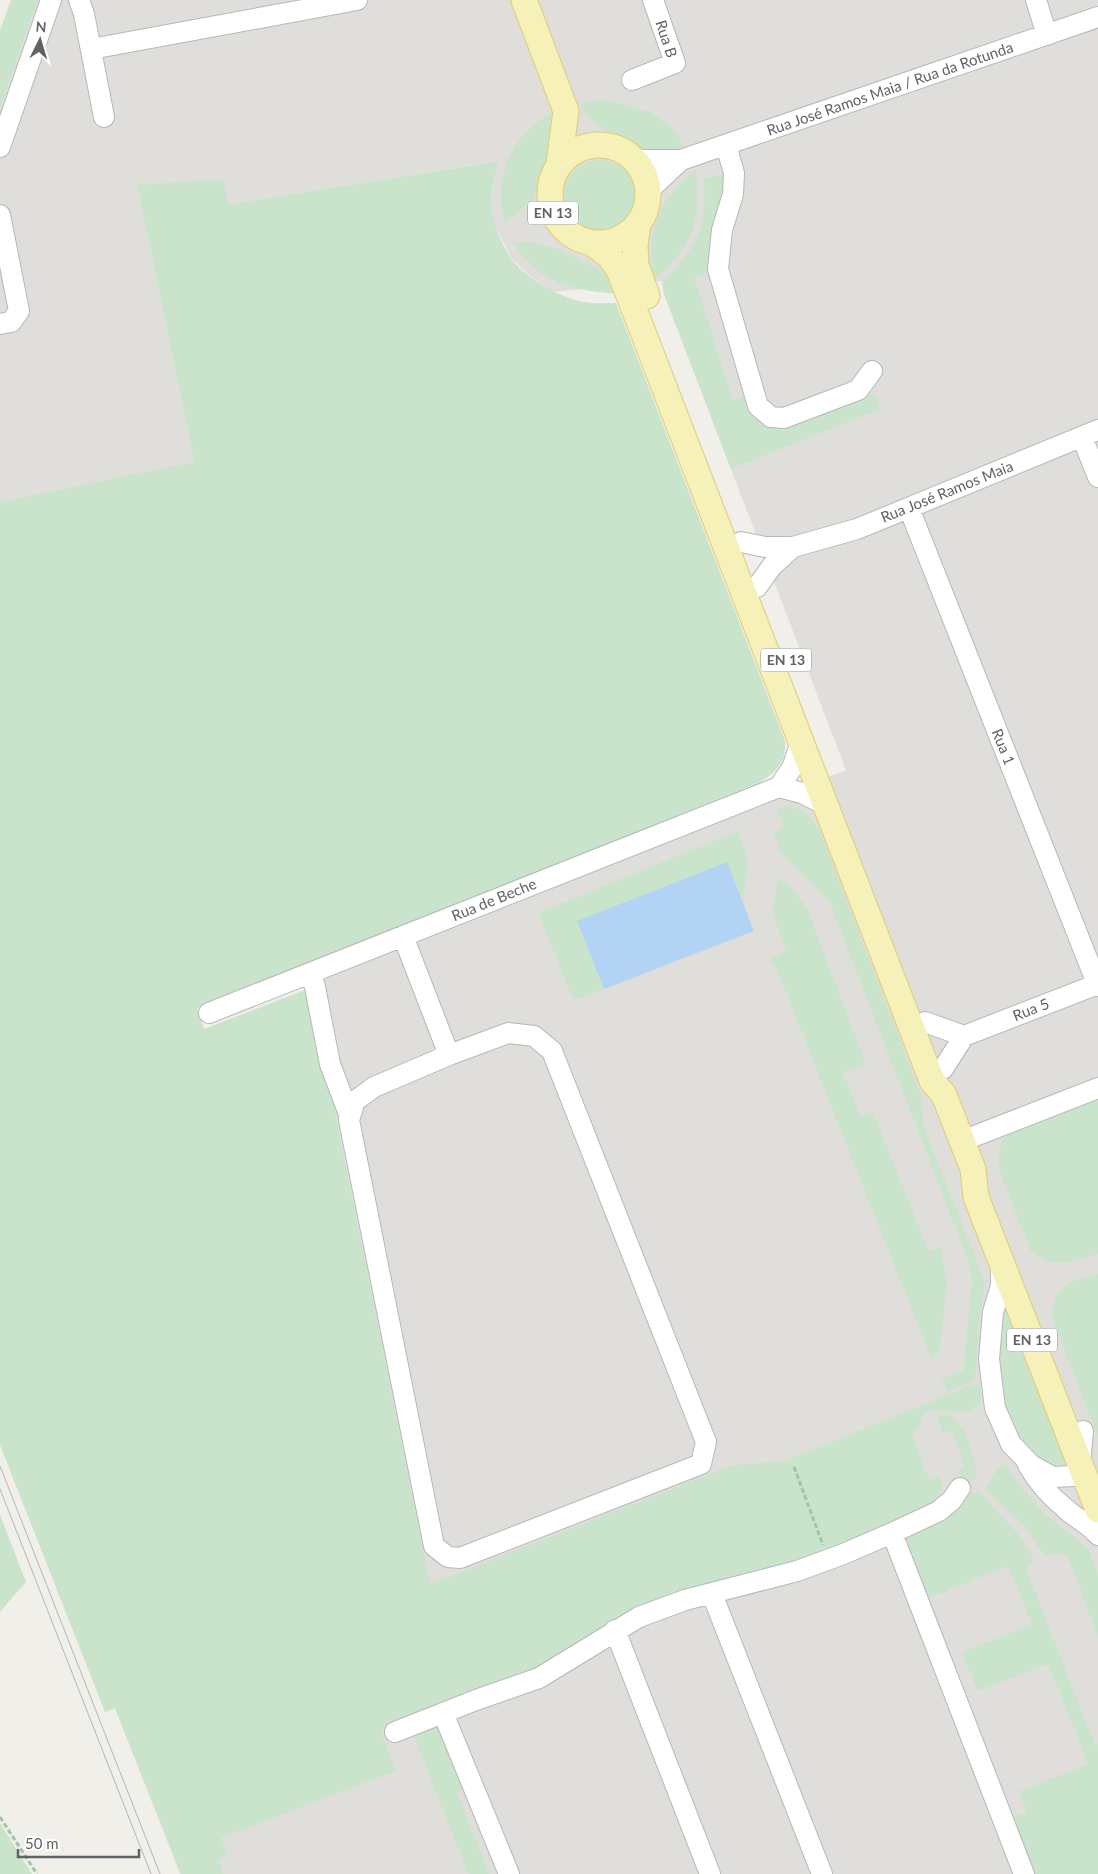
<svg xmlns="http://www.w3.org/2000/svg" width="1098" height="1874" viewBox="0 0 1098 1874" font-family="Lato,sans-serif">
	<style>
		.industrial { fill: #dfdedb }
		.green { fill: #c9e4cb }
		.water { fill: #b3d3f5 }
		.lines { fill: none; stroke-linecap: round; stroke-linejoin: round }
		.minor-casing { stroke: #b6b7bb; stroke-width: 22 }
		.major-casing { stroke: #e2cb70; stroke-width: 27 }
		.path { stroke: #a2c4af; stroke-width: 3; stroke-dasharray: 5 2.5; stroke-linecap: butt }
		.minor { stroke: #fff; stroke-width: 20 }
		.major { stroke: #f6f1b8; stroke-width: 25 }
		.tram { stroke: #b6b6b7; stroke-width: 1 }
		.labels { text-anchor: middle; stroke-width: 4.5; stroke-linejoin: round; paint-order: stroke }
		.shield { fill: #fff; stroke: #909195; stroke-width: 1 }
		.shield-label { font-size: 14px; font-weight: bold; fill: #606267 }
		.street-label { font-size: 15px; fill: #606267; stroke: #fff }
	</style>
	<rect width="100%" height="100%" fill="#f0efe9"/>
	<path class="industrial" d="M 38,0 L 1098,0 L 1098,1874 L 180,1874 L 115,1708 L 308,982 L 846,770 L 664,294 L 662,281 L 553,292 L 530,276 L 511,258 L 494,224 L 491,205 L 494,181 L 498,161 L 229,204 L 137,185 L 198,482 L 0,524 L 0,109 Z"/>
	<path class="green" d="M 11,0 L 38,0 L 0,109 L 0,30 Z
		M 599,100 C 626,103 652,109 672,128 C 678,134 682,145 687,152 L 648,152 L 605,131 L 587,115 L 579,103 Z
		M 552,112 L 550,140 L 546,168 L 532,200 L 505,223 C 491,178 512,135 552,112 Z
		M564 196a36 36 0 1 1 72 0a36 36 0 1 1-72 0Z
		M 499,161 C 495,176 490,192 492,207 C 493,224 501,243 510,257 C 522,276 563,300 585,302 C 595,304 606,303 616,303 L 785,741 C 786,763 777,771 760,782 L 197,1009 L 204,1029 L 310,988 L 430,1584 L 725,1468 L 735,1465 L 784,1461 L 979,1382 L 982,1402 L 969,1412 L 928,1410 L 921,1418 L 919,1429 L 912,1432 L 929,1480 L 939,1476 C 945,1485 939,1496 934,1505 L 778,1571 L 380,1731 L 396,1771 L 221,1838 L 228,1856 L 218,1860 L 223,1874 L 181,1874 L 115,1708 L 105,1712 L 0,1445 L 0,502 L 194,462 L 137,185 L 223,179 L 229,204 Z
		M 696,170 C 701,222 694,245 654,280 C 646,233 657,199 696,170 Z
		M 725,173 L 727,190 L 713,224 L 709,248 L 707,273 L 694,277 L 733,400 L 745,396 L 782,425 L 875,393 L 881,409 L 731,469 L 664,294 L 662,281 C 696,252 708,224 704,179 Z
		M 513,242 L 532,242 L 559,249 L 595,267 L 615,281 L 619,294 C 573,290 539,285 513,242 Z
		M 789,805 L 808,814 L 820,831 L 922,1098 L 923,1124 L 985,1282 L 980,1313 L 975,1381 L 947,1391 L 942,1378 L 963,1370 L 972,1283 L 970,1266 L 829,901 L 782,854 L 773,832 L 784,827 L 777,808 Z
		M 738,831 L 748,862 L 743,904 L 726,863 L 578,921 L 604,989 L 573,1000 L 538,913 Z
		M 778,879 L 791,887 L 807,908 L 866,1064 L 843,1073 L 861,1117 L 873,1112 L 929,1252 L 941,1247 L 947,1282 L 940,1347 L 939,1353 L 931,1358 L 777,970 L 770,958 L 786,951 L 772,912 Z
		M 1098,1094 L 1098,1254 L 1069,1263 L 1049,1262 L 1031,1252 L 999,1170 L 999,1153 L 1003,1139 L 1014,1128 Z
		M 1098,1273 L 1098,1437 L 1051,1315 C 1058,1281 1068,1284 1098,1273 Z
		M 1010,1298 L 1071,1466 L 1057,1469 L 1029,1455 L 1006,1416 L 995,1364 L 1000,1314 Z
		M 947,1414 C 968,1423 974,1457 977,1478 L 963,1484 L 958,1470 L 965,1467 L 952,1430 L 943,1433 L 938,1419 L 940,1415 Z
		M 1006,1463 L 1015,1479 L 1033,1501 L 1047,1515 L 1088,1548 L 1098,1575 L 1098,1637 L 1070,1563 L 1064,1554 L 1044,1555 L 1026,1528 L 985,1489 L 996,1471 Z
		M 980,1492 L 1018,1534 L 1033,1558 L 1034,1561 L 1026,1568 L 1095,1745 L 1098,1744 L 1098,1874 L 1032,1874 L 1010,1818 L 1027,1812 L 1018,1792 L 1088,1764 L 1048,1664 L 978,1691 L 961,1653 L 1032,1624 L 1008,1566 L 937,1595 L 928,1597 L 900,1534 L 961,1495 Z
		M 0,1515 L 26,1582 L 0,1612 Z
		M 440,1726 L 464,1789 L 457,1792 L 489,1874 L 468,1874 L 414,1736 Z
		M 0,1823 L 32,1874 L 0,1874 Z"/>
	<path class="water" d="M 727,862 L 754,931 L 604,989 L 577,921 Z"/>
	<g class="lines">
		<g class="minor-casing">
			<path id="minor" d="M 79,0 L 84,14 L 104,117
				M 1036,0 L 1047,35
				M 91,49 L 357,0
				M 632,80 L 675,63 L 653,0
				M 726,145 L 734,173 L 733,194 L 722,230 L 718,269 L 758,406 L 771,417 L 784,418 L 858,390 L 872,371
				M 0,147 L 51,0
				M 635,160 L 681,160 L 1098,17
				M 648,191 L 681,160
				M 0,215 L 19,311 L 11,322 L 0,324
				M 1082,437 L 1098,477
				M 909,508 L 1098,986
				M 741,542 L 765,547 L 793,547 L 857,529 L 1098,430
				M 757,587 L 772,566 L 793,547
				M 779,787 L 802,793 L 824,804
				M 403,936 L 449,1055 L 508,1033 L 534,1036 L 552,1051 L 706,1442 L 701,1464 L 460,1558 L 448,1557 L 434,1546 L 349,1120 L 355,1101 L 374,1087 L 449,1055
				M 310,973 L 315,987 L 330,1064 L 350,1117
				M 209,1013 L 779,787 L 792,768 L 801,742
				M 925,1022 L 964,1036
				M 943,1069 L 964,1036 L 1098,984
				M 962,1141 L 1098,1088
				M 1001,1265 L 1001,1286 L 993,1312 L 989,1359 L 995,1408 L 1011,1444 L 1031,1465 L 1053,1477 L 1073,1476 L 1080,1464 L 1083,1431
				M 1028,1465 C 1038,1483 1051,1497 1067,1510 C 1077,1519 1089,1524 1098,1535
				M 892,1533 L 1024,1874
				M 712,1594 L 822,1874
				M 615,1630 L 710,1874
				M 443,1713 L 509,1874
				M 395,1732 L 476,1700 L 539,1678 L 639,1617 L 685,1600 L 797,1571 L 841,1555 L 892,1533 L 939,1511 L 952,1500 L 960,1488"/>
		</g>
		<g class="major-casing">
			<path id="major" d="M 524,0 L 566,111 L 559,163
				M550 194a49 49 0 1 1 98 0a49 49 0 1 1-98 0Z
				M 638,223 L 635,245 L 636,265 L 647,296
				M 592,243 L 609,256 L 619,270 L 932,1081 L 944,1095 L 973,1169 L 976,1197 L 1098,1510"/>
		</g>
		<path class="path" d="M 794,1467 L 823,1545
			M 0,1817 L 37,1874"/>
		<use href="#minor" class="minor"/>
		<use href="#major" class="major"/>
		<path class="tram" d="M 0,1466 L 160,1874
			M 0,1489 L 151,1874"/>
	</g>
	<g class="labels">
		<g class="shield">
			<rect x="528" y="201.5" width="50" height="23" rx="4"/>
			<rect x="761" y="648.5" width="50" height="23" rx="4"/>
			<rect x="1007" y="1328.5" width="50" height="23" rx="4"/>
		</g>
		<g class="shield-label">
			<text x="553" y="218">EN 13</text>
			<text x="786" y="665">EN 13</text>
			<text x="1032" y="1345">EN 13</text>
		</g>
		<g class="street-label">
			<text transform="translate(666 39) rotate(72)" y="5">Rua B</text>
			<text transform="translate(890 89) rotate(-19)" y="5">Rua José Ramos Maia / Rua da Rotunda</text>
			<text transform="translate(947 492) rotate(-22)" y="5">Rua José Ramos Maia</text>
			<text transform="translate(1003 747) rotate(68)" y="5">Rua 1</text>
			<text transform="translate(494 900) rotate(-22)" y="5">Rua de Beche</text>
			<text transform="translate(1031 1010) rotate(-21)" y="5">Rua 5</text>
		</g>
	</g>
	<g transform="translate(40 40) rotate(5)" stroke="#ffffff" stroke-width="4" paint-order="stroke">
	<path d="M0-4L9 19L0 12L-9 19Z" fill="#606267"/>
	<text y="-8" font-size="14" font-weight="bold" text-anchor="middle" fill="#606267">N</text>
	</g>
	<path d="M18 1849v8h121v-8" fill="none" stroke="#606267" stroke-width="2.5"/>
	<text x="25" y="1849" font-size="15" fill="#606267" stroke="#ffffff" stroke-width="4" paint-order="stroke">50 m</text>
</svg>
